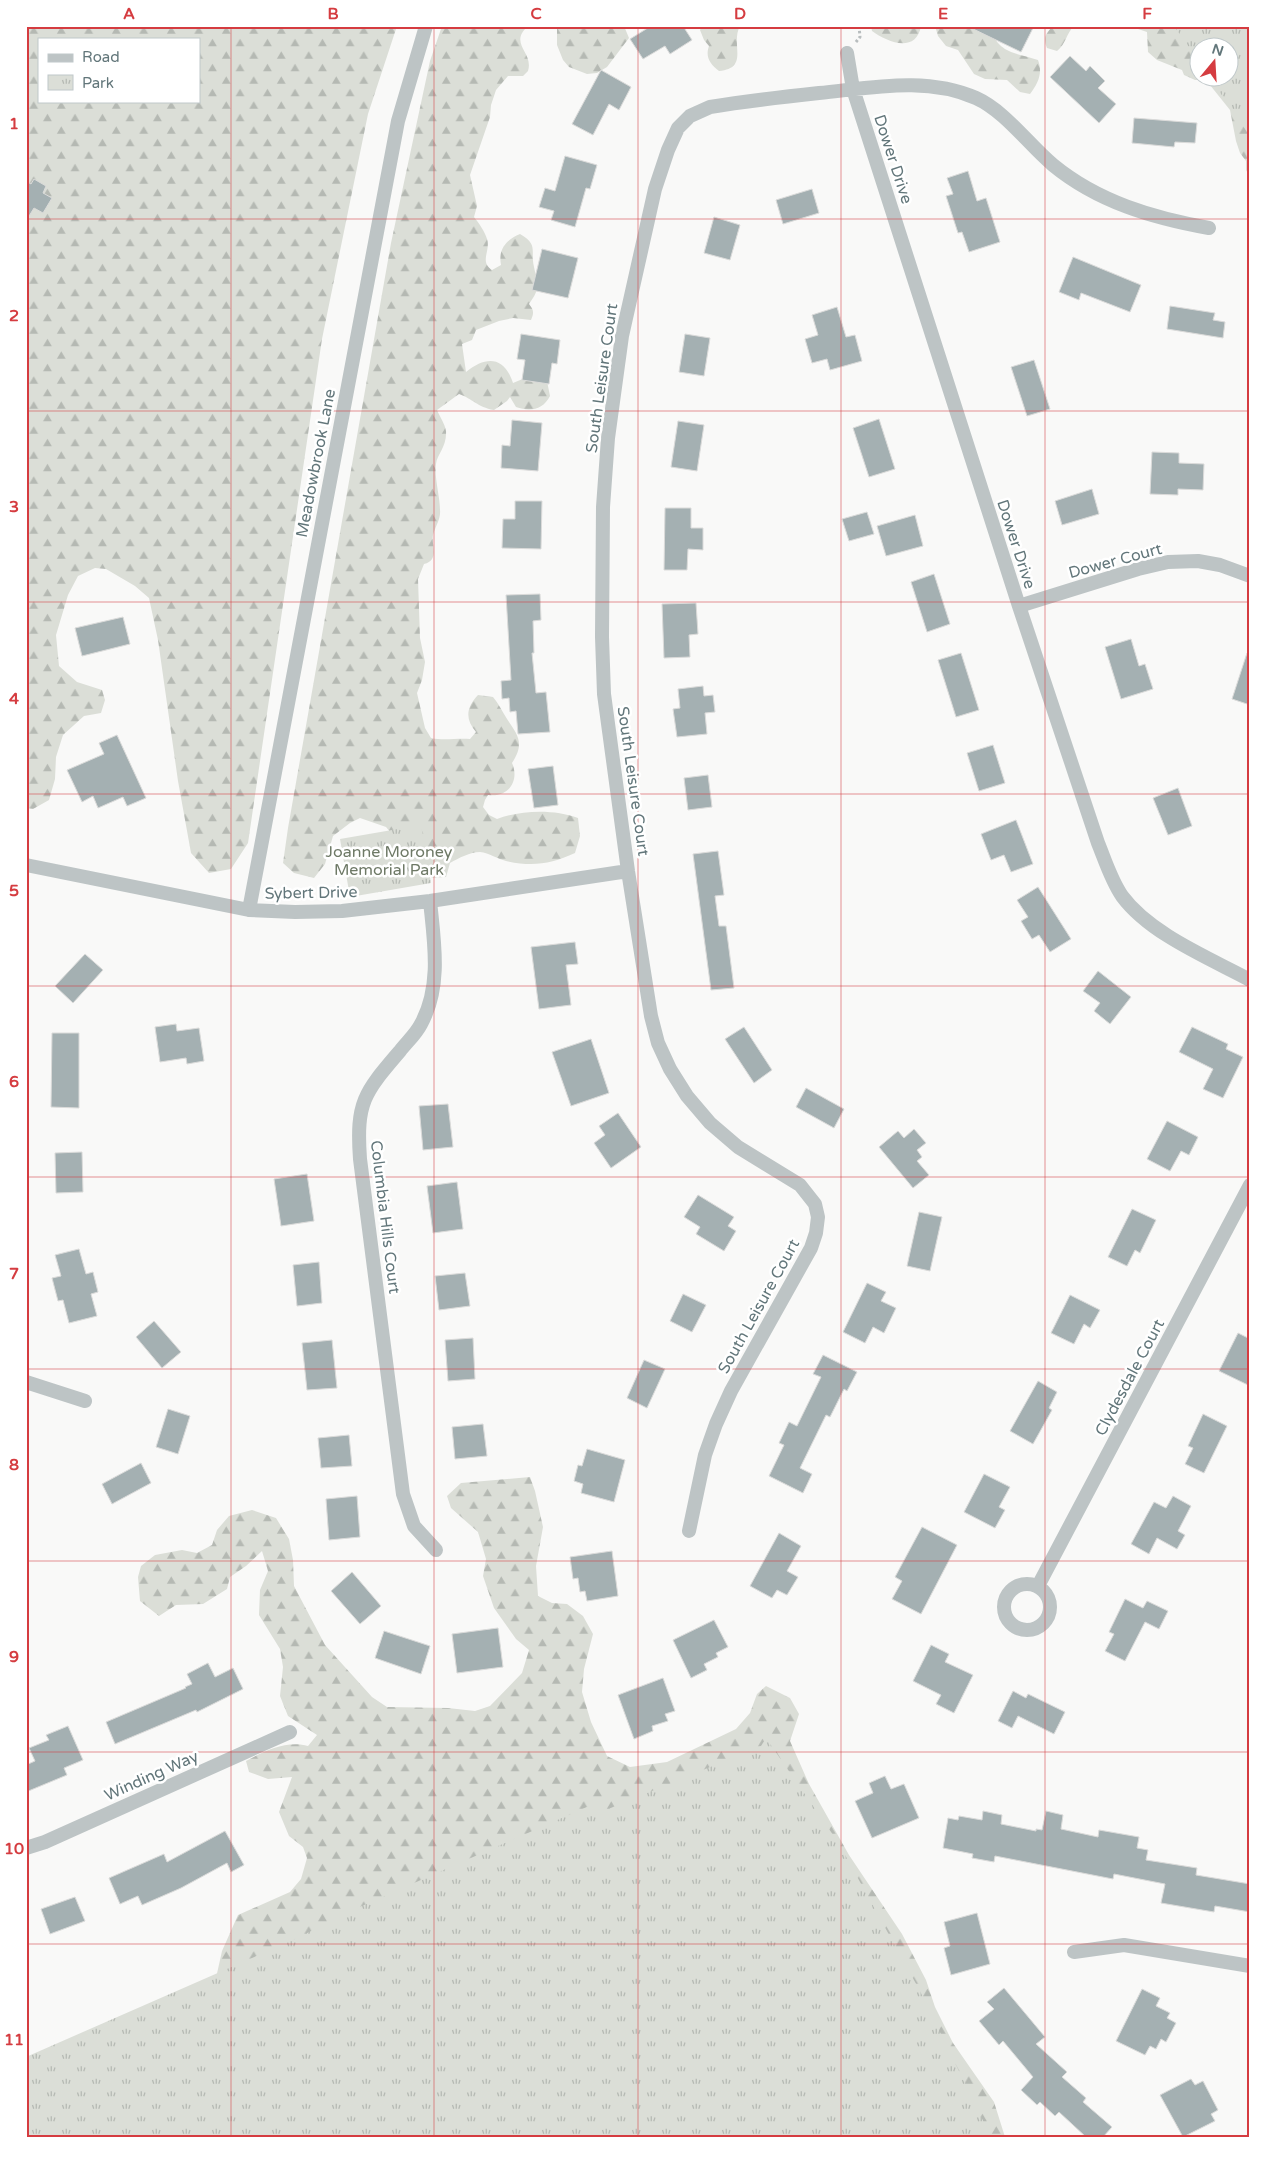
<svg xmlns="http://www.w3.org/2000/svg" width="1276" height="2163" viewBox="0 0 1276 2163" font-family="'Varela Round',sans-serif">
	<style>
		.forest { fill: url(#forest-firs); fill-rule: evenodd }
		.park { fill: url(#park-tufts) }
		.building { fill: #a4b0b2; stroke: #dbdbda }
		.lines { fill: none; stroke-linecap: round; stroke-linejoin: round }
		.path { stroke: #b8bdbe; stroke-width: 3; stroke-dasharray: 2.5 2.5; stroke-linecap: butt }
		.street { stroke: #bdc4c5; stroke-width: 14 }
		.grid { fill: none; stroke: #d53c40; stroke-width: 1; stroke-opacity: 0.55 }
		.labels { text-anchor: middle; stroke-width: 5; stroke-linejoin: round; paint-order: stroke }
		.street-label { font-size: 16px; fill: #62767a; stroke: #fff }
		.park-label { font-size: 16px; fill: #6e7966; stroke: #fff }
		.neatline { fill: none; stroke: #d53c40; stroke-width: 2 }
		.grid-label { font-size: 16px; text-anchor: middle; font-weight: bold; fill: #d53c40 }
	</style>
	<defs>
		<pattern id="forest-firs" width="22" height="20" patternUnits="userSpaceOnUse" patternTransform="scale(1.25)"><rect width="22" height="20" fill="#dbded7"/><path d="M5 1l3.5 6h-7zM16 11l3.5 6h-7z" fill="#b5b9b3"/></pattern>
		<pattern id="park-tufts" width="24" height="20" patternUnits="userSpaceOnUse" patternTransform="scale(1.25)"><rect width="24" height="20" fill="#dbded7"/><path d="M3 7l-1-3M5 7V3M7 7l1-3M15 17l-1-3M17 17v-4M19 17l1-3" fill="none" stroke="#b5b9b3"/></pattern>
	</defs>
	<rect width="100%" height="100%" fill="#f9f9f8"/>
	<path class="forest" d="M 26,26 L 397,26 L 368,114 L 322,339 L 248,843 L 231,869 L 209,873 L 191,853 L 178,781 L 158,640 L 149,598 L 135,586 L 106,569 L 95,568 L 78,576 L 68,595 L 56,635 L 59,666 L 77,682 L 102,690 L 105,700 L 101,713 L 84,716 L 63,735 L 56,757 L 55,779 L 49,800 L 33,809 L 26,808 ZM 39,39 L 199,39 L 199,101 L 39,101 Z
		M 442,26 L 528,26 C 508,44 534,52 528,71 L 523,76 L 508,76 L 496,90 L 491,105 L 490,117 L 470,175 L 477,206 L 474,217 C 479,223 485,232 487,239 C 491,250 479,262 492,270 L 501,265 C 498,249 506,240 520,234 C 539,245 530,250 534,267 C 538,286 541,287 529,304 C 534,310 534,313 531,320 L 513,318 L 499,321 L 476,330 L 472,340 L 462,344 L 466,372 C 486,356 504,356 513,383 L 525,378 L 547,381 L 550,396 C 543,410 530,412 516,407 L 510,397 L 507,401 L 494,410 C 477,407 473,399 459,394 L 437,410 C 440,417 445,424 446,431 C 447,447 437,454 436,464 C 434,477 440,496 440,510 C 441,519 435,527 433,535 C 431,545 440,560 424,564 L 418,579 L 420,638 L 425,662 L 422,680 L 417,693 L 425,728 L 431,738 C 444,741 456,738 470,739 L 476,732 C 465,719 466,708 478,695 L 493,697 C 498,703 500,707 504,714 C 515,733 527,740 512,763 C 520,781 508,798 488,795 L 485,800 L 483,807 L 489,815 L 497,819 C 521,810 554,809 578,818 L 580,836 L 575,853 C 551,864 533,867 506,861 C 498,859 489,853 480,852 C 470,852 459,858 450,863 L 446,877 L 432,878 L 419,867 L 386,827 L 360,818 L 350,823 L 333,836 L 325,864 L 314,878 L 294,873 L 283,863 L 288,828 L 391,243 L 430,61 Z
		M 557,26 L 624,26 L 629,38 L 607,67 L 597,73 L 587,74 L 569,67 L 563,60 L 557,45 Z
		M 702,26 L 740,26 C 730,44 750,68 719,71 C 710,64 705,57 709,46 L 704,40 L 700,30 Z
		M 871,26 L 921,26 C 916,54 887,42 872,31 Z
		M 935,26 L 989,26 C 999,55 1015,52 1038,60 C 1043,73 1038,84 1030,94 L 1020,92 L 1007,80 L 985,79 L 974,74 L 958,50 L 946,46 L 938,36 Z
		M 1053,26 L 1074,26 C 1066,34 1066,44 1057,51 L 1047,48 C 1043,38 1045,34 1053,26 Z
		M 1136,26 L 1250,26 L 1250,177 L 1246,170 L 1246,161 L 1240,153 L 1236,141 L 1230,110 L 1206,80 L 1195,80 L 1184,75 L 1182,70 L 1157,60 L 1148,52 L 1147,32 L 1138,29 ZM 1198,48 L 1228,48 L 1228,78 L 1198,78 Z
		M 530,1477 L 535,1491 L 543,1527 L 536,1566 L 538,1596 L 552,1603 L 567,1604 L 583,1616 L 593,1634 L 584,1669 L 582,1692 L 591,1722 L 607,1756 L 630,1767 L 667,1762 L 736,1729 L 750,1713 L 757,1694 L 766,1686 L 790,1698 L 799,1714 L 790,1741 L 809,1784 L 849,1855 L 902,1934 L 926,1980 L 935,2007 L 953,2043 L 994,2102 L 1005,2137 L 26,2137 L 26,2073 L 216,1978 L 222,1951 L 238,1915 L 290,1892 L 301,1879 L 307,1858 L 303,1847 L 289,1836 L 279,1812 L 292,1777 L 268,1779 L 249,1772 L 246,1761 C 264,1751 287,1740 308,1746 L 317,1735 L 288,1716 L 280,1696 L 283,1667 L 280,1649 L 259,1615 L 260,1590 L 268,1571 L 262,1551 L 246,1566 L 230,1577 L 227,1589 L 203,1604 L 176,1605 L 159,1616 L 140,1601 L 138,1577 L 141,1566 L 155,1555 L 182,1550 L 197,1553 L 212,1545 L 217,1530 L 229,1516 L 252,1510 L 276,1518 L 289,1539 L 293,1560 L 294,1586 L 325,1645 L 372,1697 L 387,1707 L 448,1708 L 475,1711 L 490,1706 L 522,1673 L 529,1650 L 516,1639 L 494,1608 L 483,1576 L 486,1559 L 478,1532 L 451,1508 L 447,1496 L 461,1483 Z"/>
	<path class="park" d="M 1174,26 L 1250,26 L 1250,136 L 1210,78 L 1228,78 L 1228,48 L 1198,48 L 1198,60 Z
		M 421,825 L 431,883 L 350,897 L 340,839 Z
		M 766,1738 L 838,1842 L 920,1991 L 991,2137 L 26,2137 L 26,2057 L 302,1936 L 330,1920 L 598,1802 L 601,1812 L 761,1746 Z"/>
	<path class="building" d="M 651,26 L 683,26 L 692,40 L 670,54 L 665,46 L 643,59 L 630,39 Z
		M 967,26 L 1034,26 L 1021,52 Z
		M 1070,56 L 1086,71 L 1090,66 L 1105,81 L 1098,88 L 1116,104 L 1099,123 L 1050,77 Z
		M 601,70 L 631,87 L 619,110 L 609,104 L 593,135 L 572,124 Z
		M 1134,118 L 1197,123 L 1195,143 L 1175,142 L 1174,147 L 1132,143 Z
		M 565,156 L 597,165 L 590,189 L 586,188 L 575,227 L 551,220 L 554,211 L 539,207 L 545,188 L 555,191 Z
		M 968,171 L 977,201 L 986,198 L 1000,242 L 969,252 L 962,232 L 958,233 L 946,196 L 953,194 L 947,178 Z
		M 34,179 L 46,186 L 43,193 L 52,198 L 43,213 L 34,208 L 26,221 L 26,181 L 31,184 Z
		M 812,189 L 819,213 L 783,224 L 776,200 Z
		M 714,217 L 740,225 L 730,260 L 704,253 Z
		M 542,249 L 578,258 L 568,298 L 532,290 Z
		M 1073,257 L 1141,285 L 1130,312 L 1081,293 L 1079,300 L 1059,292 Z
		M 1170,306 L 1215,313 L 1213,320 L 1225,322 L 1223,338 L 1167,329 Z
		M 837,307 L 846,337 L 855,335 L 862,361 L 830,370 L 827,359 L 812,363 L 805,339 L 818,335 L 812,315 Z
		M 521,334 L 560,340 L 557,364 L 552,363 L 549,384 L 522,380 L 525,360 L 517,359 Z
		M 685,334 L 710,338 L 704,376 L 679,372 Z
		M 1034,360 L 1050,409 L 1027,416 L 1011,367 Z
		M 879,419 L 895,469 L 869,477 L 853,428 Z
		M 512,420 L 542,423 L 538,471 L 501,468 L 502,445 L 510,446 Z
		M 678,421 L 704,425 L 697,471 L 671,467 Z
		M 1152,452 L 1179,453 L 1179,463 L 1204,464 L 1203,490 L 1178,489 L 1178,495 L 1150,494 Z
		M 1092,489 L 1099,514 L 1062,525 L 1055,501 Z
		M 515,501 L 542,501 L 541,549 L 502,548 L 503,519 L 515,519 Z
		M 665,508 L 691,508 L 691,528 L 703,528 L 703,550 L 688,549 L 687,570 L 664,570 Z
		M 867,512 L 874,534 L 849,541 L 842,519 Z
		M 915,515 L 923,546 L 886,556 L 877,526 Z
		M 934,574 L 950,624 L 927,632 L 911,582 Z
		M 540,594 L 541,620 L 533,621 L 534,653 L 532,653 L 536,693 L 546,692 L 550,732 L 518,734 L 516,711 L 510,712 L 509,698 L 502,699 L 501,681 L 511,680 L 506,595 Z
		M 696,603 L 698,634 L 689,635 L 690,657 L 664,658 L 662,604 Z
		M 123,617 L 130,644 L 82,656 L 75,628 Z
		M 1131,639 L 1139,666 L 1145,664 L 1153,689 L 1121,699 L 1105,647 Z
		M 961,653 L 979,710 L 956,717 L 938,660 Z
		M 1247,653 L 1250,653 L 1250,705 L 1232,699 Z
		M 703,686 L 704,696 L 713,695 L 715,712 L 705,713 L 707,734 L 677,737 L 673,709 L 680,708 L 678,689 Z
		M 117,735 L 146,798 L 127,806 L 123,797 L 98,808 L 93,796 L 82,802 L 67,770 L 104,754 L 99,743 Z
		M 993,745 L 1005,783 L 979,791 L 967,753 Z
		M 553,766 L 558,805 L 534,808 L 528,769 Z
		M 708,775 L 712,807 L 688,810 L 684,778 Z
		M 1178,788 L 1192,826 L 1168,835 L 1153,798 Z
		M 1016,820 L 1033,864 L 1011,872 L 1004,855 L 991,860 L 981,834 Z
		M 718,851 L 724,895 L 715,896 L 719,926 L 726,926 L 734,988 L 711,990 L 693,854 Z
		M 1038,887 L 1071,939 L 1050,952 L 1039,935 L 1032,939 L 1021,921 L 1028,917 L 1017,900 Z
		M 575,942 L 578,964 L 566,965 L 571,1005 L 539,1009 L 531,947 Z
		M 85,954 L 103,970 L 73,1003 L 55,986 Z
		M 1098,971 L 1131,997 L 1110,1024 L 1094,1011 L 1100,1003 L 1083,991 Z
		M 176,1024 L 177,1031 L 199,1028 L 204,1061 L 187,1064 L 186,1058 L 160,1062 L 155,1027 Z
		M 744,1027 L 772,1070 L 754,1083 L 725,1039 Z
		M 1192,1027 L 1228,1044 L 1226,1049 L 1243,1057 L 1223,1098 L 1203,1089 L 1213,1069 L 1179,1052 Z
		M 52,1033 L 79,1033 L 79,1108 L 51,1107 Z
		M 591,1039 L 609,1093 L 571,1106 L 552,1052 Z
		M 806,1088 L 844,1109 L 834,1128 L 796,1107 Z
		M 448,1104 L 453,1147 L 423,1150 L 419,1106 Z
		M 618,1113 L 641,1147 L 611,1168 L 594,1143 L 605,1135 L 599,1126 Z
		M 1167,1121 L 1198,1137 L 1189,1155 L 1181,1151 L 1170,1171 L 1147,1159 Z
		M 914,1129 L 926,1143 L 917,1150 L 922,1157 L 917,1161 L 929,1175 L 913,1188 L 879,1147 L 898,1131 L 904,1138 Z
		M 82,1152 L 83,1192 L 56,1193 L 55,1153 Z
		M 307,1174 L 314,1221 L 281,1226 L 274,1179 Z
		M 457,1182 L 463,1229 L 433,1233 L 427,1186 Z
		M 698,1195 L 734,1217 L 728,1226 L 736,1231 L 724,1251 L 696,1234 L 700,1227 L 684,1217 Z
		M 1132,1209 L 1156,1220 L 1140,1253 L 1135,1250 L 1127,1266 L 1108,1257 Z
		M 919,1212 L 942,1217 L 930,1271 L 907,1266 Z
		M 79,1249 L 86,1274 L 93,1272 L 98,1292 L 91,1294 L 97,1316 L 69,1323 L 63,1300 L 58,1301 L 52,1278 L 61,1276 L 55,1255 Z
		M 319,1262 L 322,1303 L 297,1306 L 293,1265 Z
		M 465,1273 L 470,1306 L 439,1310 L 435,1276 Z
		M 867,1283 L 886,1292 L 881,1301 L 896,1308 L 884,1333 L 873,1327 L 865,1343 L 843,1332 Z
		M 683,1294 L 706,1305 L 692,1332 L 670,1321 Z
		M 1070,1295 L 1100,1310 L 1090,1328 L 1084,1324 L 1074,1344 L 1051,1333 Z
		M 154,1321 L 181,1352 L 162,1368 L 136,1337 Z
		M 1238,1333 L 1250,1339 L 1250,1386 L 1219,1371 Z
		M 473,1338 L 475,1379 L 448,1381 L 445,1340 Z
		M 332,1340 L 337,1388 L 307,1390 L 302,1343 Z
		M 823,1355 L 857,1372 L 847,1391 L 844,1389 L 830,1417 L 826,1415 L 800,1468 L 812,1474 L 803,1493 L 769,1476 L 784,1445 L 779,1443 L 789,1422 L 797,1426 L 821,1377 L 813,1374 Z
		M 644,1360 L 665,1369 L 647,1408 L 627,1398 Z
		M 1038,1381 L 1057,1392 L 1049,1408 L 1052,1410 L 1033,1444 L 1010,1431 Z
		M 168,1409 L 190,1416 L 178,1454 L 156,1447 Z
		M 1203,1414 L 1227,1426 L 1204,1473 L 1185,1464 L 1193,1448 L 1188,1446 Z
		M 483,1424 L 487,1456 L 455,1459 L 452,1427 Z
		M 349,1435 L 352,1466 L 321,1468 L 318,1438 Z
		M 587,1449 L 625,1460 L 614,1502 L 581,1493 L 583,1484 L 574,1481 L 578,1465 L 582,1466 Z
		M 141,1463 L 151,1483 L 112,1504 L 102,1484 Z
		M 984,1474 L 1010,1487 L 999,1507 L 1005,1510 L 995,1528 L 964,1512 Z
		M 357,1496 L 360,1537 L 329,1540 L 326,1499 Z
		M 1173,1496 L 1191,1506 L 1178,1531 L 1185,1535 L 1177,1549 L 1157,1538 L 1149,1554 L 1131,1544 L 1154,1502 L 1166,1508 Z
		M 922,1527 L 957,1545 L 921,1614 L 892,1599 L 902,1581 L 895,1577 Z
		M 779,1533 L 801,1546 L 787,1571 L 798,1577 L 787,1595 L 777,1590 L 772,1598 L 750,1586 Z
		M 612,1551 L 618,1596 L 587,1601 L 585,1591 L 580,1592 L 578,1578 L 573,1579 L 570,1557 Z
		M 352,1572 L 381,1606 L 360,1624 L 331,1591 Z
		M 1125,1599 L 1143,1608 L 1147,1601 L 1168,1611 L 1159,1629 L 1145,1622 L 1125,1661 L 1105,1651 L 1114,1634 L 1109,1632 Z
		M 714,1620 L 728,1647 L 716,1653 L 718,1657 L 704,1664 L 707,1670 L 691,1678 L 673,1640 Z
		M 498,1628 L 503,1667 L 457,1673 L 452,1634 Z
		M 384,1631 L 430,1646 L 421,1674 L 375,1658 Z
		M 931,1645 L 949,1654 L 945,1662 L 973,1675 L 954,1713 L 936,1704 L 941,1695 L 913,1681 Z
		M 208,1663 L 215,1677 L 233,1668 L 243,1689 L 197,1712 L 196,1710 L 115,1744 L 106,1722 L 186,1688 L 185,1687 L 192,1684 L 187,1674 Z
		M 663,1678 L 675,1711 L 665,1714 L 668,1721 L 652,1726 L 653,1731 L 634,1739 L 618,1695 Z
		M 1013,1691 L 1026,1698 L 1028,1694 L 1065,1712 L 1054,1734 L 1018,1716 L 1012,1728 L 998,1721 Z
		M 68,1726 L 83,1760 L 64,1768 L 67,1775 L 26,1792 L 26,1765 L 35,1761 L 29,1748 L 49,1740 L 46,1735 Z
		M 885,1776 L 891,1789 L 904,1784 L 919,1818 L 872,1838 L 855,1801 L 873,1793 L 869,1783 Z
		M 983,1811 L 1002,1815 L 1001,1824 L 1036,1831 L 1036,1829 L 1042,1830 L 1046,1811 L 1063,1815 L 1061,1829 L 1098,1837 L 1099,1830 L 1139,1837 L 1137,1848 L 1148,1850 L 1146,1860 L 1197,1868 L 1196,1875 L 1250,1884 L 1250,1912 L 1215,1906 L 1214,1912 L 1161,1903 L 1165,1884 L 1114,1874 L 1113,1879 L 995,1856 L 994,1862 L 972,1858 L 973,1854 L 943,1848 L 948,1818 L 958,1820 L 959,1816 L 982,1820 Z
		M 225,1831 L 244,1865 L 231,1872 L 227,1863 L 181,1888 L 142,1905 L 138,1896 L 120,1904 L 109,1878 L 164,1854 L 167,1862 Z
		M 75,1897 L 85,1921 L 50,1934 L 41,1909 Z
		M 977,1913 L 990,1964 L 951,1975 L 944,1948 L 950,1946 L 944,1922 Z
		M 1004,1988 L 1045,2037 L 1036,2044 L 1067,2072 L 1062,2077 L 1086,2098 L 1083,2102 L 1112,2127 L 1103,2137 L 1086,2137 L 1059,2112 L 1055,2116 L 1040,2102 L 1037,2105 L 1021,2090 L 1033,2077 L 1003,2041 L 999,2045 L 979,2021 L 994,2009 L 987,2002 Z
		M 1142,1989 L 1160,1998 L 1156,2006 L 1170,2013 L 1167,2018 L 1176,2023 L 1166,2042 L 1161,2039 L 1156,2049 L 1150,2046 L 1145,2055 L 1116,2041 Z
		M 1191,2079 L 1195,2085 L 1203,2081 L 1218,2110 L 1211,2114 L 1215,2121 L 1183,2137 L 1160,2095 Z"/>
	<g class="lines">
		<path class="path" d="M 856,42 L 860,37 L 859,26"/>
		<path class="street" d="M 847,53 L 853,89 L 1019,606 L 1098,843 C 1105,860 1111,880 1122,896 C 1150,934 1209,958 1250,980
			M 1019,606 L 1138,569 L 1168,562 L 1198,561 L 1220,565 L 1250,576
			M 26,865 L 249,910 L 295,912 L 342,911 L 430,901 L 628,871
			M 430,901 C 434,941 442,986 421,1024 C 416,1034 407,1042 400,1051 C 364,1093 356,1102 360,1159 L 403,1494 L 414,1526 L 436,1550
			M 249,910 L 398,121 L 426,26
			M 26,1382 L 85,1401
			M 689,1531 L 705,1455 L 716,1424 L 731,1391 L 811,1248 L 816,1233 L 818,1217 L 815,1204 L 800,1185 L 738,1147 L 710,1123 L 687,1096 L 670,1069 L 658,1043 L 651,1016 L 628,871 L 604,694 L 602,637 L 603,507 L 608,438 L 622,336 L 655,189 L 668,150 L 678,128 L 690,116 L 710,107 C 746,101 782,97 819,93 C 871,88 926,76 976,98 C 1005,111 1029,145 1053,165 C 1098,202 1153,218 1209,228
			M1004 1607a23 23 0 1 1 46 0a23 23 0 1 1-46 0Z
			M 1038,1586 L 1250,1185
			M 26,1848 L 45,1842 L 290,1732
			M 1074,1952 L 1124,1945 L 1250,1966"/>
	</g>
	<path class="grid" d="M 231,26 L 231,2137M 434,26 L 434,2137M 638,26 L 638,2137M 841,26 L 841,2137M 1045,26 L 1045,2137M 26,219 L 1250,219M 26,411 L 1250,411M 26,602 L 1250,602M 26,794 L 1250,794M 26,986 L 1250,986M 26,1177 L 1250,1177M 26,1369 L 1250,1369M 26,1561 L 1250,1561M 26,1752 L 1250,1752M 26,1944 L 1250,1944"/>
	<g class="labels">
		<g class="street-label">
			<text transform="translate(894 159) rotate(72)" y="6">Dower Drive</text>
			<text transform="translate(601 378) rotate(-82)" y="6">South Leisure Court</text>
			<text transform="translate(315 463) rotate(-79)" y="6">Meadowbrook Lane</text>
			<text transform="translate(1017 544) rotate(72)" y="6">Dower Drive</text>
			<text transform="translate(1115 560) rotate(-15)" y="6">Dower Court</text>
			<text transform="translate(634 781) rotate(82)" y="6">South Leisure Court</text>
			<text transform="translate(311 892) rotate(-1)" y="6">Sybert Drive</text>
			<text transform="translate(386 1217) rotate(83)" y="6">Columbia Hills Court</text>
			<text transform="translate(758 1306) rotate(-61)" y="6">South Leisure Court</text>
			<text transform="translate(1129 1377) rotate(-62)" y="6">Clydesdale Court</text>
			<text transform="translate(151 1775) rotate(-24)" y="6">Winding Way</text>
		</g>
		<g class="park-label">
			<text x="389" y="857">Joanne Moroney<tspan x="389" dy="18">Memorial Park</tspan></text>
		</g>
	</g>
	<rect width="1276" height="2163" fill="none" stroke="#ffffff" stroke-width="55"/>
	<rect x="38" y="38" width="162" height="65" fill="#ffffff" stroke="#c0c8ca"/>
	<rect x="48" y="54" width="25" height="8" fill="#bdc4c5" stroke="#c0c8ca"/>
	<text x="82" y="62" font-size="15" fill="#62767a">Road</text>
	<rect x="48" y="75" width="25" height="15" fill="url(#park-tufts)" stroke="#c0c8ca"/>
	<text x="82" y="88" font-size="15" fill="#62767a">Park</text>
	<g transform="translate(1214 62) rotate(18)"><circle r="24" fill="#ffffff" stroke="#c0c8ca"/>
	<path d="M0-4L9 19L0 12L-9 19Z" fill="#d53c40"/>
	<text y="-8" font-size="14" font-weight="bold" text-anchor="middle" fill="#62767a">N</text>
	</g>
	<rect x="28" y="28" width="1220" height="2108" class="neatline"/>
	<g class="grid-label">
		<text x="129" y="19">A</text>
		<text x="333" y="19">B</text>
		<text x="536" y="19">C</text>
		<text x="740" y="19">D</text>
		<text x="943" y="19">E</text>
		<text x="1147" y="19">F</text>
		<text x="14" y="129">1</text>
		<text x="14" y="321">2</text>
		<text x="14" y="512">3</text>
		<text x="14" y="704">4</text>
		<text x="14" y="896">5</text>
		<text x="14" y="1087">6</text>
		<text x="14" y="1279">7</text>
		<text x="14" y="1470">8</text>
		<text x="14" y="1662">9</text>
		<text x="14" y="1854">10</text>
		<text x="14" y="2045">11</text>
	</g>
</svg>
